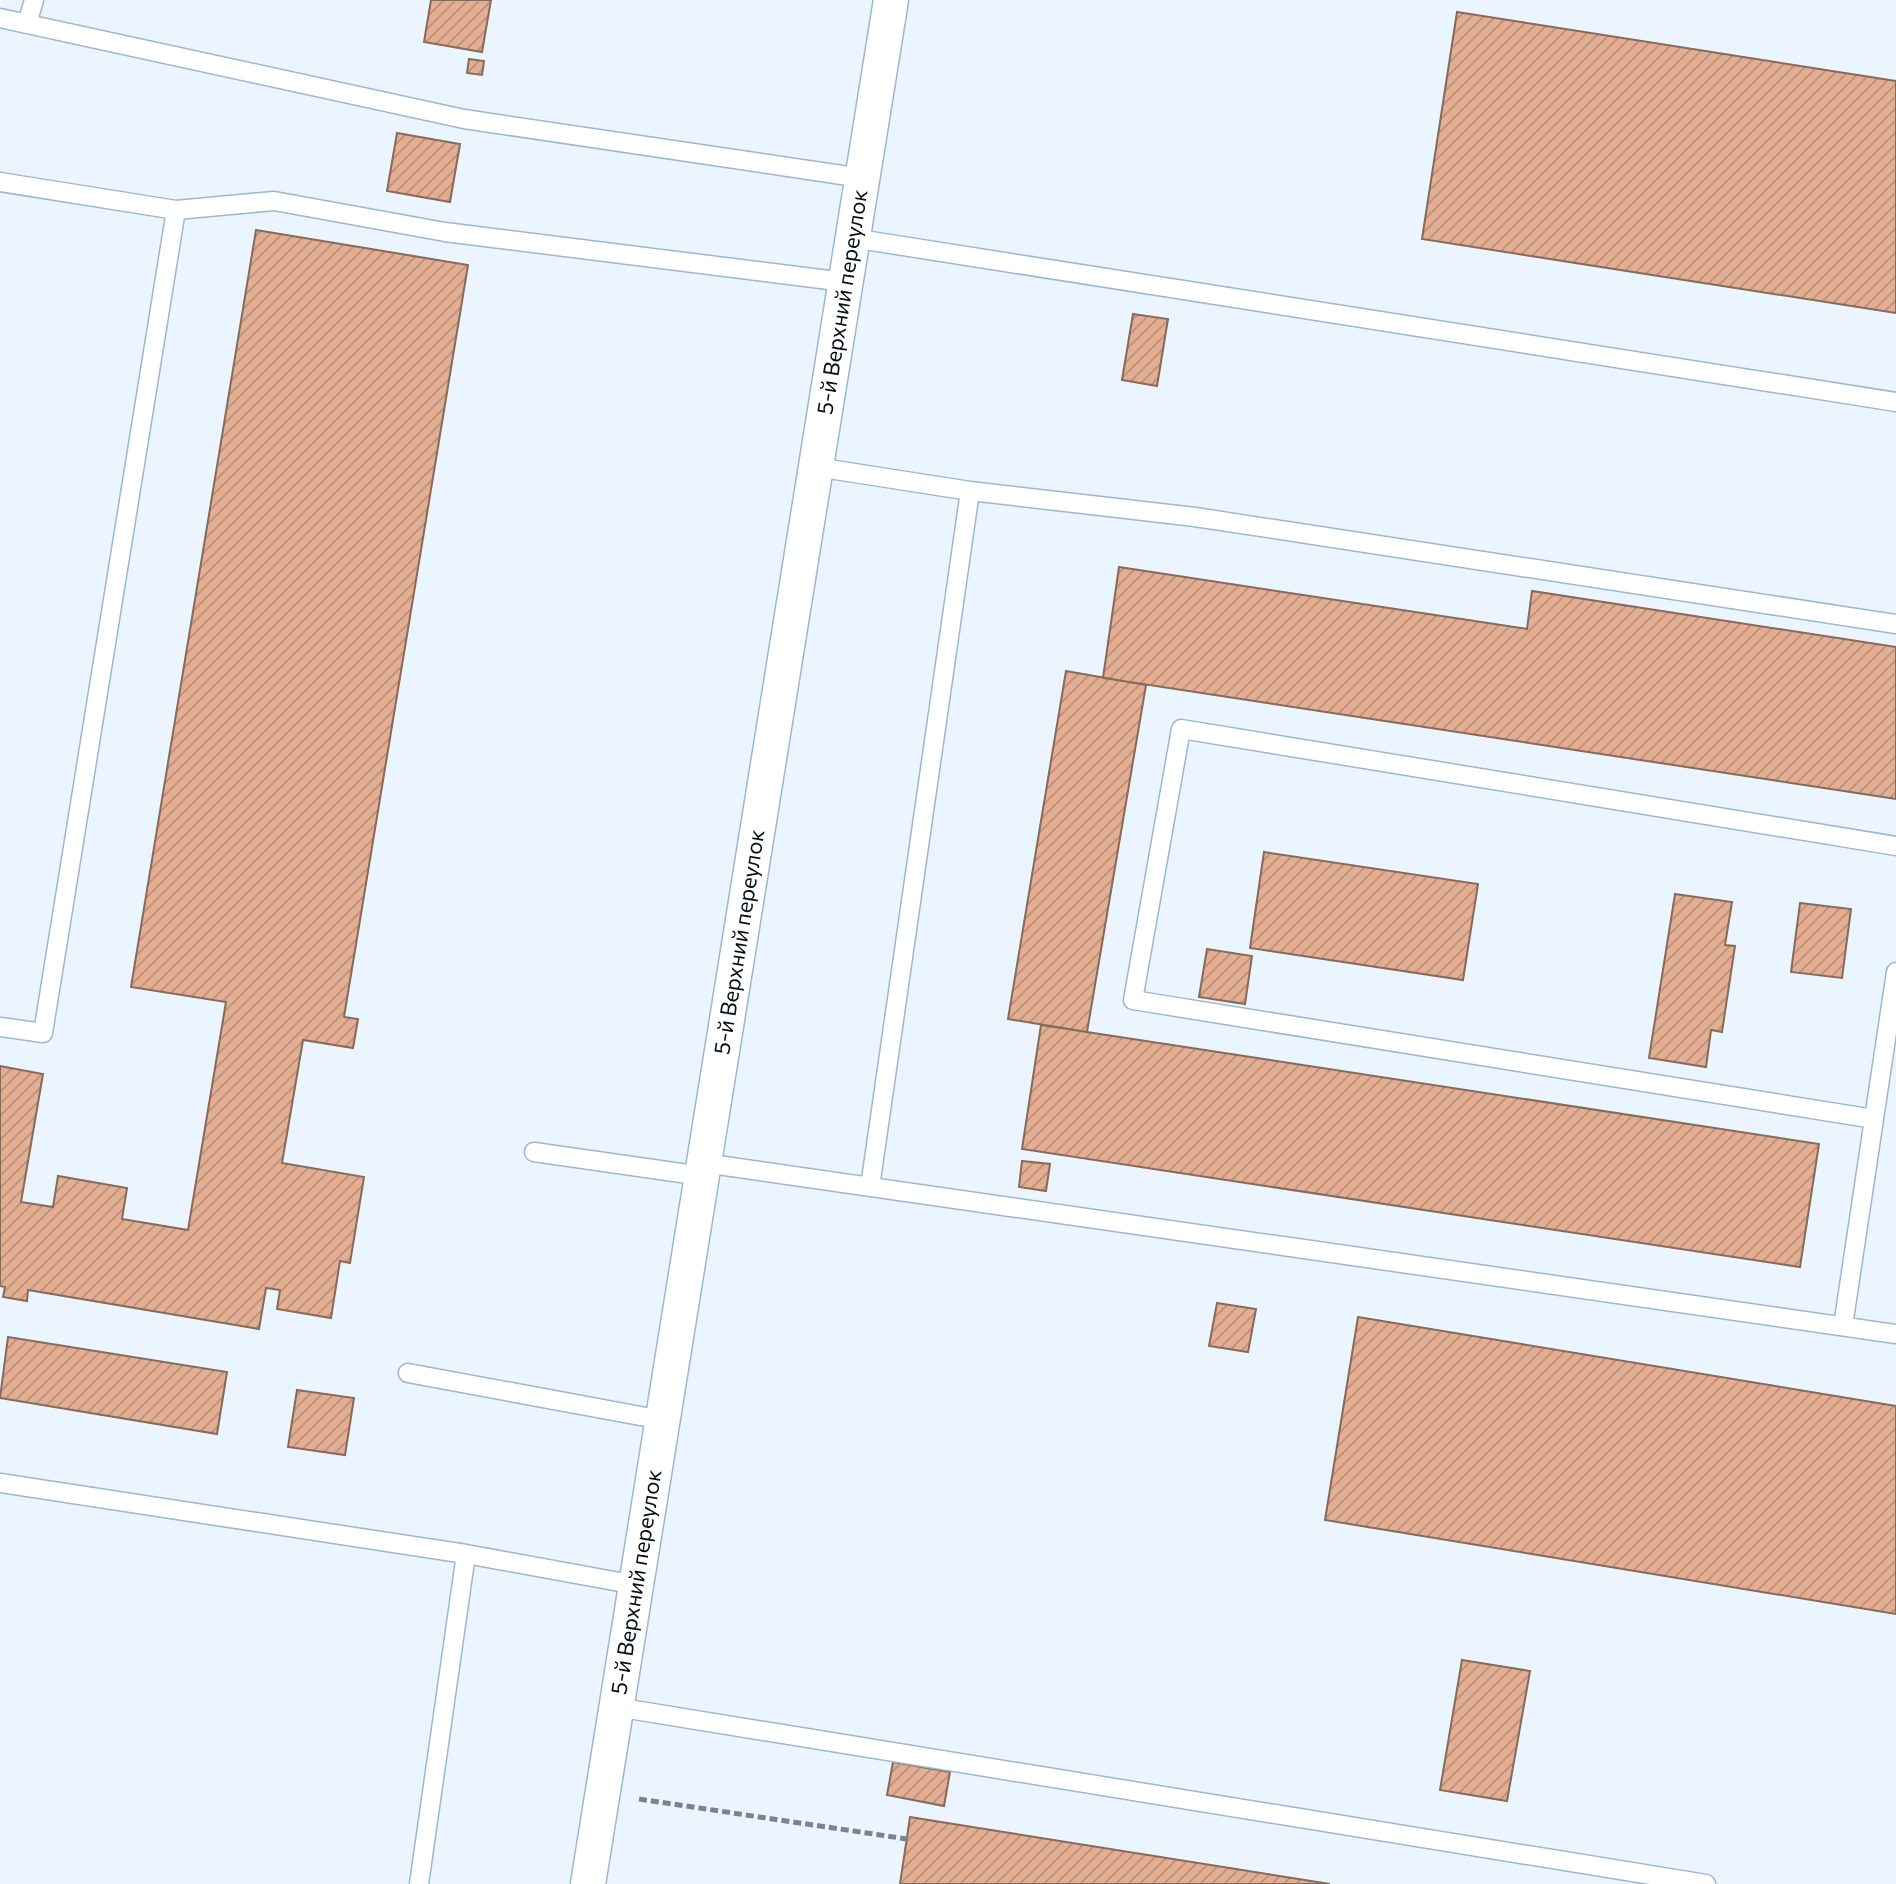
<svg xmlns="http://www.w3.org/2000/svg" width="1896" height="1884" viewBox="0 0 1896 1884" font-family="Commissioner,sans-serif">
	<style>
		.building { fill: url(#building-hatch); stroke: #876a5a; stroke-width: 2 }
		.lines { fill: none; stroke-linecap: round; stroke-linejoin: round }
		.lane-casing { stroke: #9db7ce; stroke-width: 21 }
		.street-casing { stroke: #9db7ce; stroke-width: 37 }
		.path { stroke: #7a848d; stroke-width: 5; stroke-dasharray: 8 4; stroke-linecap: butt }
		.lane { stroke: #fff; stroke-width: 18 }
		.street { stroke: #fff; stroke-width: 34 }
		.labels { text-anchor: middle; stroke-width: 8; stroke-linejoin: round; paint-order: stroke }
		.street-label { font-size: 22px; fill: #060f17; stroke: #fff }
	</style>
	<defs>
		<pattern id="building-hatch" width="6" height="6" patternUnits="userSpaceOnUse" patternTransform="scale(2)"><rect width="6" height="6" fill="#e3ae91"/><path d="M-1 1l2-2M0 6l6-6M5 7l2-2" fill="none" stroke="#c1947c"/></pattern>
	</defs>
	<rect width="100%" height="100%" fill="#eaf5ff"/>
	<path class="building" d="M 431,0 L 491,0 L 482,52 L 424,42 Z
		M 1457,12 L 1896,81 L 1896,313 L 1422,239 Z
		M 469,59 L 484,61 L 482,75 L 467,73 Z
		M 397,133 L 460,144 L 450,202 L 387,191 Z
		M 256,230 L 468,265 L 344,1017 L 358,1019 L 353,1048 L 303,1040 L 282,1163 L 364,1177 L 350,1263 L 340,1261 L 331,1318 L 277,1309 L 280,1290 L 266,1288 L 259,1329 L 28,1290 L 27,1301 L 3,1297 L 5,1287 L 0,1286 L 0,1066 L 43,1074 L 21,1202 L 53,1207 L 58,1176 L 127,1188 L 122,1219 L 188,1230 L 226,1002 L 131,987 Z
		M 1133,314 L 1168,319 L 1157,386 L 1122,380 Z
		M 1119,567 L 1527,629 L 1532,591 L 1896,647 L 1896,799 L 1103,678 Z
		M 1066,671 L 1146,685 L 1087,1032 L 1008,1019 Z
		M 1264,852 L 1478,884 L 1463,980 L 1250,948 Z
		M 1675,894 L 1732,902 L 1725,945 L 1735,946 L 1722,1032 L 1711,1030 L 1706,1067 L 1649,1058 Z
		M 1800,903 L 1851,909 L 1842,978 L 1791,972 Z
		M 1207,949 L 1252,956 L 1245,1004 L 1199,997 Z
		M 1041,1025 L 1819,1144 L 1800,1267 L 1022,1149 Z
		M 1022,1161 L 1050,1164 L 1046,1191 L 1019,1187 Z
		M 1217,1303 L 1256,1309 L 1248,1352 L 1209,1346 Z
		M 1358,1317 L 1896,1406 L 1896,1614 L 1325,1520 Z
		M 8,1337 L 227,1372 L 217,1434 L 0,1398 Z
		M 297,1390 L 354,1398 L 345,1455 L 288,1447 Z
		M 1462,1660 L 1530,1671 L 1507,1801 L 1440,1790 Z
		M 893,1762 L 950,1772 L 944,1806 L 887,1795 Z
		M 910,1817 L 941,1822 L 1330,1884 L 900,1884 Z"/>
	<g class="lines">
		<g class="lane-casing">
			<path id="lane" d="M 0,18 L 464,119 L 862,178
				M 27,24 L 34,0
				M 0,182 L 176,210 L 274,201 L 445,232 L 845,282
				M 852,238 L 1896,402
				M 816,467 L 970,491 L 1195,517 L 1896,624
				M 0,1027 L 43,1033 L 176,210
				M 1874,1119 L 1133,1000 L 1181,729 L 1896,846
				M 534,1152 L 702,1176
				M 704,1163 L 1896,1334
				M 870,1187 L 970,491
				M 1843,1326 L 1896,972
				M 408,1373 L 662,1420
				M 0,1483 L 466,1554 L 636,1585
				M 616,1707 L 1706,1884
				M 419,1884 L 466,1554"/>
		</g>
		<g class="street-casing">
			<path id="street" d="M 588,1884 L 891,0"/>
		</g>
		<path class="path" d="M 639,1799 L 907,1839"/>
		<use href="#lane" class="lane"/>
		<use href="#street" class="street"/>
	</g>
	<g class="labels">
		<g class="street-label">
			<text transform="translate(842 302) rotate(-81)" y="8">5-й Верхний переулок</text>
			<text transform="translate(739 942) rotate(-81)" y="8">5-й Верхний переулок</text>
			<text transform="translate(636 1582) rotate(-81)" y="8">5-й Верхний переулок</text>
		</g>
	</g>
</svg>
